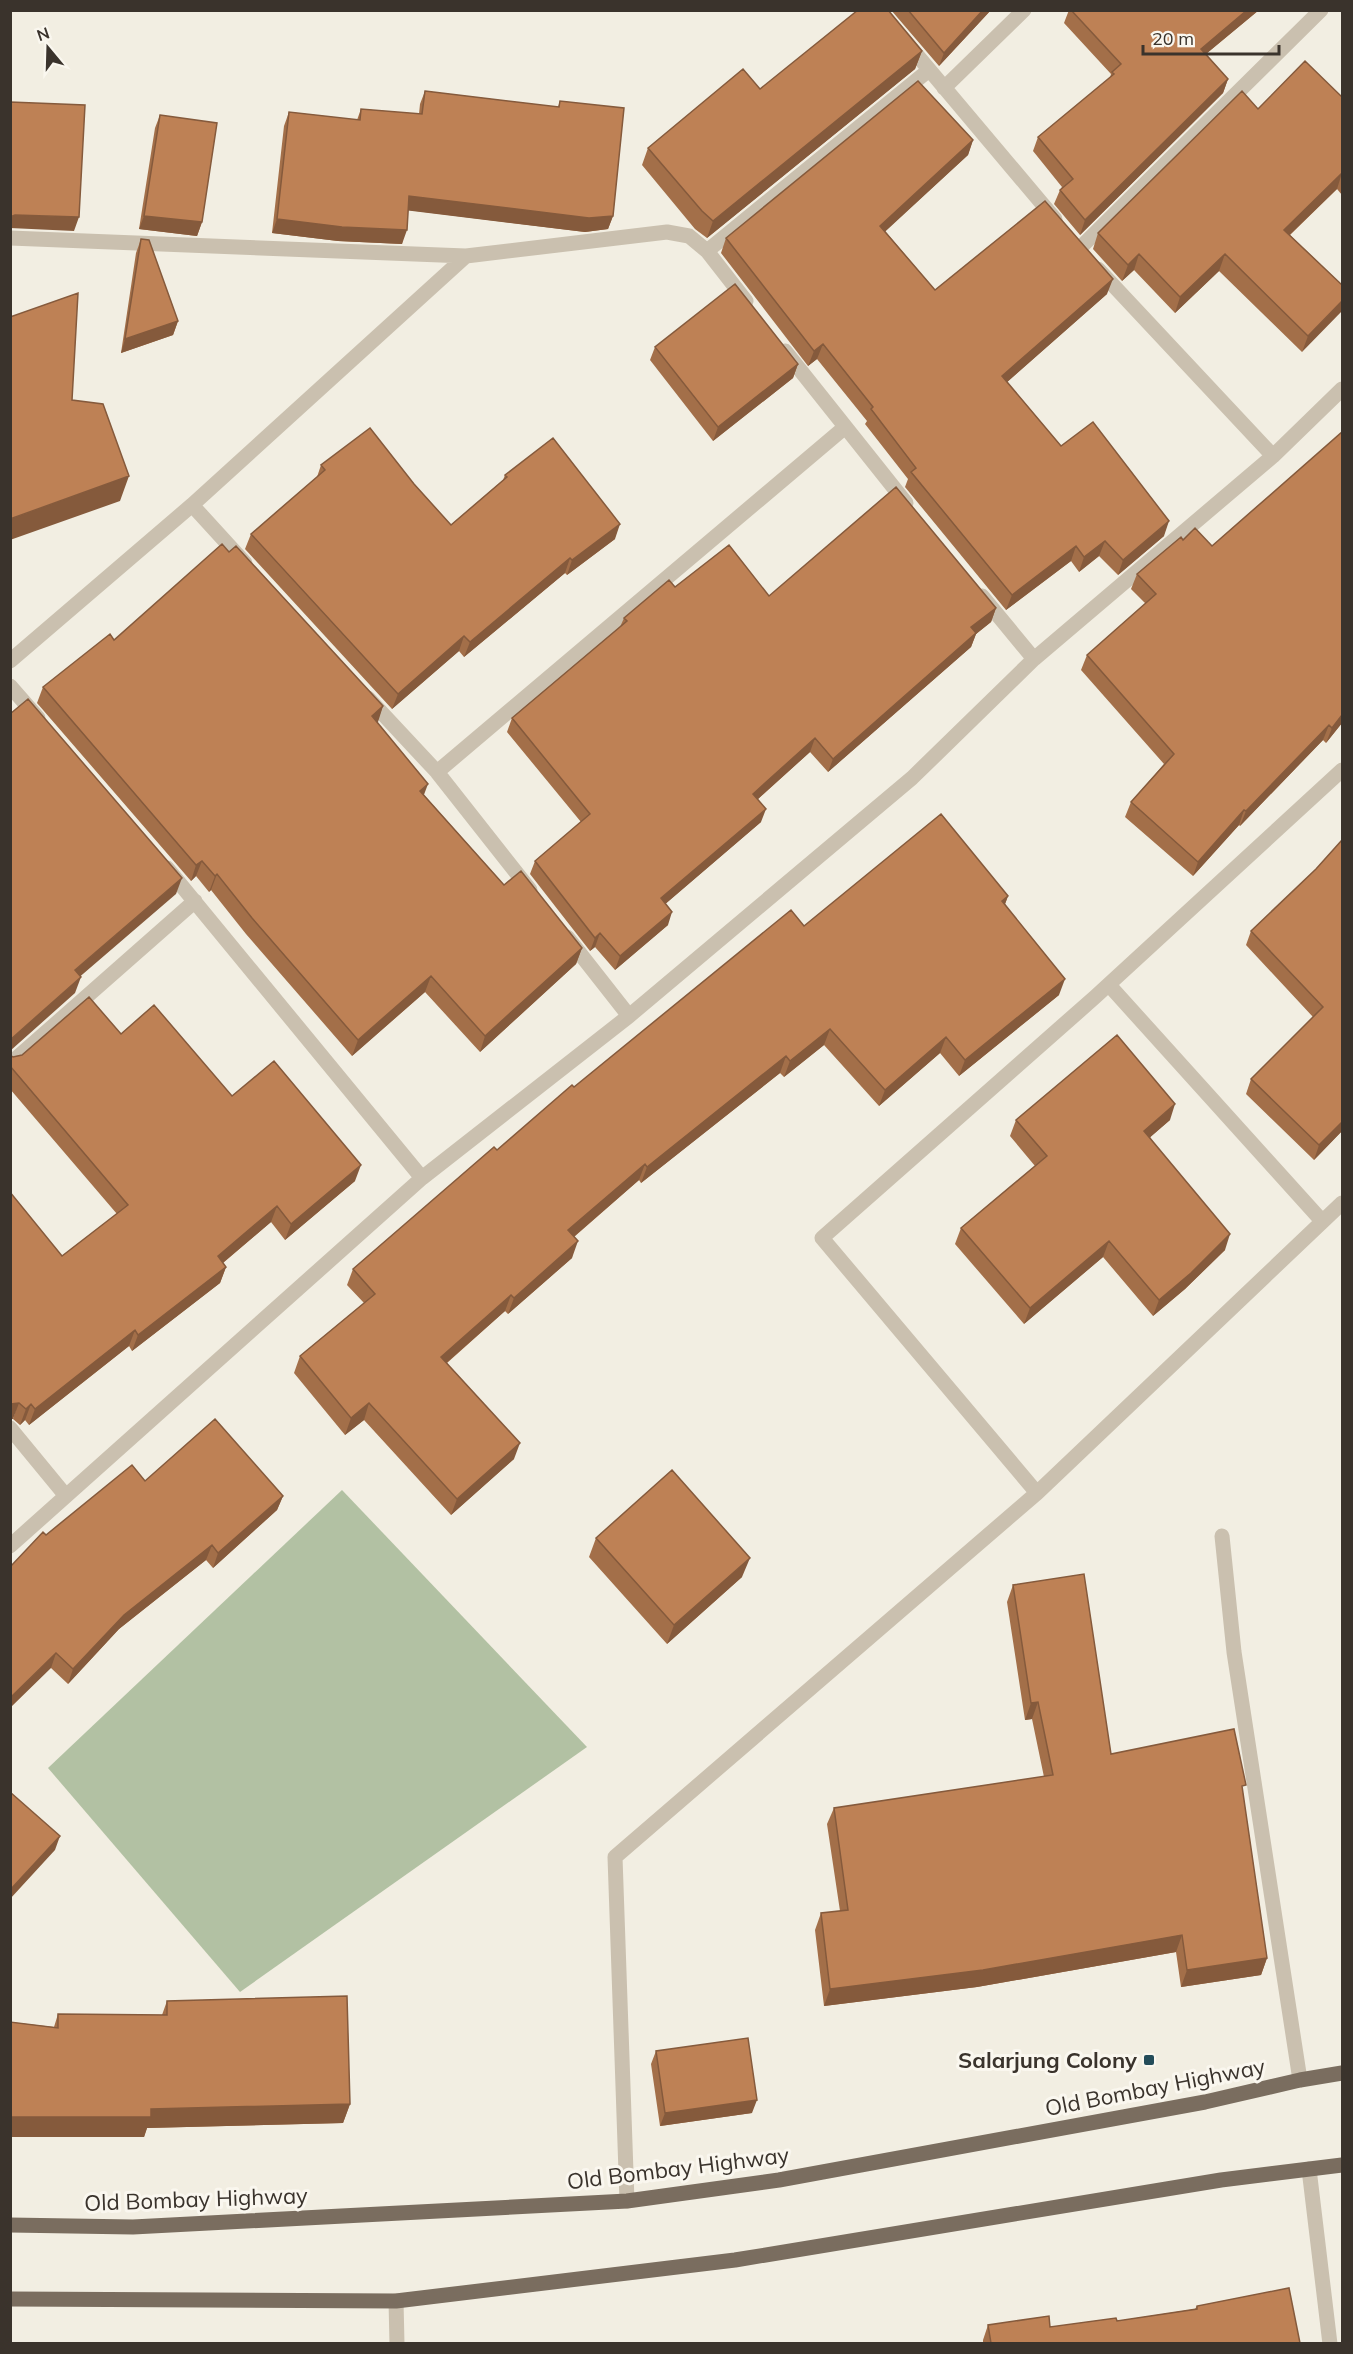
<svg xmlns="http://www.w3.org/2000/svg" width="1353" height="2354" viewBox="0 0 1353 2354" font-family="Mulish,sans-serif">
	<style>
		.green { fill: #b2c1a3 }
		.lines { fill: none; stroke-linecap: round; stroke-linejoin: round }
		.street { stroke: #cac0af; stroke-width: 15 }
		.primary { stroke: #7a6d5f; stroke-width: 15 }
		.wall { fill: #a36f49 }
		.shaded-wall { fill: #855a3c }
		.building { fill: #be8155; stroke: #855a3c; stroke-width: 1.5 }
		.poi-dot { fill: #244c59; stroke: #faf7ef; stroke-width: 2 }
		.labels { text-anchor: middle; stroke-width: 6; stroke-linejoin: round; paint-order: stroke }
		.poi-label { font-size: 22px; font-weight: bold; fill: #3a332c; stroke: #faf7ef; text-anchor: end }
		.street-label { font-size: 22px; fill: #3a332c; stroke: #faf7ef }
	</style>
	<rect width="100%" height="100%" fill="#f2eee2"/>
	<path class="green" d="M 342,1490 L 587,1747 L 240,1992 L 48,1768 Z"/>
	<g class="lines">
		<path class="street" d="M 879,10 L 1055,219
			M 944,88 L 1024,10
			M 10,238 L 466,256 L 667,232 L 689,236 L 707,251 L 746,301
			M 1079,249 L 1321,10
			M 707,251 L 929,70
			M 1098,269 L 1273,456
			M 785,351 L 906,503
			M 192,505 L 245,563
			M 982,596 L 1034,659
			M 10,661 L 192,505 L 466,256
			M 10,686 L 38,718
			M 368,698 L 437,772 L 530,890
			M 437,772 L 844,428
			M 167,868 L 422,1178
			M 567,937 L 629,1016
			M 1109,985 L 1322,1221
			M 10,1064 L 195,901
			M 10,1428 L 66,1496
			M 1037,1493 L 822,1238 L 1095,997 L 1342,770
			M 1222,1536 L 1234,1652 L 1300,2080
			M 10,1546 L 422,1178 L 629,1016 L 912,778 L 1034,659 L 1273,456 L 1342,389
			M 1309,2169 L 1330,2344
			M 627,2201 L 615,1857 L 1037,1493 L 1342,1203
			M 396,2301 L 397,2344"/>
		<path class="primary" d="M 10,2225 L 133,2227 L 627,2201 L 779,2180 L 1205,2102 L 1300,2080 L 1342,2073
			M 10,2299 L 396,2301 L 735,2260 L 1221,2180 L 1342,2165"/>
	</g>
	<path class="wall" d="M 891,10 L 991,10 L 939,66 Z
		M 1069,10 L 1259,10 L 1206,54 L 1228,79 L 1223,93 L 1080,235 L 1054,204 L 1060,190 L 1062,187 L 1033,151 L 1038,137 L 1110,78 L 1111,74 L 1064,23 Z
		M 922,51 L 915,69 L 707,238 L 695,229 L 642,165 L 648,148 L 760,89 Z
		M 425,91 L 558,107 L 560,101 L 613,216 L 608,229 L 585,232 L 408,210 L 402,244 L 338,241 L 272,233 L 284,126 L 289,112 L 357,120 L 361,109 L 419,114 L 420,104 Z
		M 1342,97 L 1342,195 L 1337,189 L 1290,235 L 1342,285 L 1302,352 L 1219,271 L 1175,313 L 1134,270 L 1122,281 L 1093,249 L 1098,233 L 1258,109 Z
		M 160,115 L 202,222 L 197,236 L 139,229 L 155,128 Z
		M 973,140 L 968,155 L 885,231 L 935,290 L 1107,294 L 1007,382 L 1061,446 L 1164,536 L 1118,575 L 1099,556 L 1079,572 L 1071,561 L 1006,610 L 905,487 L 908,479 L 865,424 L 867,421 L 817,359 L 808,366 L 721,253 L 726,238 Z
		M 141,239 L 178,321 L 173,335 L 121,353 L 136,253 Z
		M 655,347 L 798,364 L 793,378 L 713,441 L 650,360 Z
		M 1342,432 L 1342,723 L 1326,743 L 1323,740 L 1240,826 L 1239,825 L 1193,876 L 1125,817 L 1131,802 L 1164,764 L 1081,670 L 1087,655 L 1146,604 L 1131,589 L 1137,574 L 1183,540 L 1212,546 Z
		M 321,465 L 414,484 L 451,525 L 503,480 L 505,475 L 615,539 L 567,575 L 565,573 L 464,657 L 459,651 L 392,709 L 245,549 L 251,534 L 317,477 Z
		M 229,552 L 383,706 L 377,722 L 424,795 L 504,885 L 582,948 L 576,964 L 480,1052 L 425,992 L 352,1056 L 246,934 L 211,890 L 209,892 L 196,876 L 191,881 L 37,703 L 43,687 L 114,640 Z
		M 675,587 L 769,596 L 996,608 L 991,622 L 976,634 L 971,647 L 828,772 L 810,752 L 758,799 L 761,822 L 665,904 L 668,925 L 615,970 L 595,947 L 590,951 L 530,874 L 535,861 L 581,822 L 507,732 L 512,718 L 620,627 L 624,618 Z
		M 1342,840 L 1342,1131 L 1314,1160 L 1246,1094 L 1251,1079 L 1313,1017 L 1246,945 L 1251,931 L 1316,869 Z
		M 1008,896 L 1005,904 L 1059,995 L 959,1076 L 940,1053 L 879,1106 L 824,1045 L 784,1077 L 780,1073 L 641,1183 L 639,1180 L 574,1237 L 572,1258 L 508,1314 L 505,1311 L 447,1363 L 514,1459 L 451,1515 L 364,1420 L 345,1435 L 294,1373 L 300,1356 L 364,1303 L 347,1285 L 353,1269 L 574,1087 L 804,926 Z
		M 121,1034 L 232,1096 L 355,1181 L 285,1240 L 271,1222 L 223,1263 L 226,1267 L 220,1283 L 132,1351 L 129,1346 L 29,1425 L 25,1420 L 20,1425 L 13,1419 L 62,1256 L 117,1214 L 10,1089 L 10,1055 L 13,1057 Z
		M 1016,1120 L 1170,1120 L 1150,1137 L 1225,1250 L 1185,1289 L 1153,1316 L 1103,1257 L 1024,1324 L 955,1244 L 961,1228 L 1035,1166 L 1010,1136 Z
		M 145,1481 L 283,1496 L 277,1510 L 213,1568 L 206,1560 L 119,1629 L 68,1684 L 51,1668 L 46,1535 Z
		M 596,1538 L 742,1577 L 667,1644 L 589,1557 Z
		M 1013,1585 L 1111,1754 L 1243,1793 L 1267,1958 L 1261,1975 L 1181,1987 L 1176,1952 L 977,1987 L 824,2006 L 815,1930 L 821,1913 L 840,1911 L 827,1824 L 834,1808 L 1044,1777 L 1032,1719 L 1025,1720 L 1007,1602 Z
		M 167,2001 L 350,2104 L 343,2123 L 147,2128 L 144,2137 L 10,2137 L 10,2022 L 54,2027 L 58,2014 L 162,2015 Z
		M 656,2051 L 752,2113 L 660,2126 L 651,2064 Z
		M 1197,2306 L 1300,2343 L 983,2343 L 983,2340 L 988,2325 L 1050,2327 L 1117,2321 L 1195,2309 Z"/>
	<path class="shaded-wall" d="M 983,10 L 991,10 L 939,66 L 944,53 Z
		M 1247,10 L 1259,10 L 1195,63 L 1201,49 Z
		M 922,51 L 915,69 L 707,238 L 713,221 Z
		M 1228,79 L 1223,93 L 1080,235 L 1085,220 Z
		M 973,140 L 968,155 L 875,241 L 880,226 Z
		M 1342,173 L 1337,189 L 1278,246 L 1284,230 Z
		M 409,196 L 613,216 L 608,229 L 585,232 L 404,210 Z
		M 15,215 L 79,217 L 74,231 L 10,228 L 10,217 Z
		M 144,216 L 202,222 L 197,236 L 139,229 Z
		M 277,219 L 407,230 L 402,244 L 338,241 L 272,233 Z
		M 1139,254 L 1134,270 L 1122,281 L 1128,265 Z
		M 1225,254 L 1219,271 L 1175,313 L 1180,297 Z
		M 1113,279 L 1107,294 L 997,391 L 1002,376 Z
		M 1342,301 L 1342,311 L 1302,352 L 1308,336 Z
		M 178,321 L 173,335 L 121,353 L 125,339 Z
		M 823,344 L 817,359 L 808,366 L 814,351 Z
		M 798,364 L 793,378 L 713,441 L 718,427 Z
		M 129,476 L 120,501 L 10,540 L 10,519 Z
		M 1169,521 L 1164,536 L 1118,575 L 1123,560 Z
		M 620,524 L 615,539 L 567,575 L 572,560 Z
		M 1105,541 L 1099,556 L 1079,572 L 1084,557 Z
		M 1076,546 L 1071,561 L 1006,610 L 1012,595 Z
		M 570,558 L 565,573 L 464,657 L 470,642 Z
		M 996,608 L 991,622 L 976,634 L 971,647 L 828,772 L 833,759 L 971,627 Z
		M 464,636 L 459,651 L 392,709 L 398,694 Z
		M 383,706 L 378,722 L 366,732 L 372,716 Z
		M 1342,715 L 1342,723 L 1326,743 L 1332,728 Z
		M 1329,725 L 1323,740 L 1240,826 L 1246,811 Z
		M 815,738 L 810,752 L 748,808 L 753,794 Z
		M 428,784 L 422,800 L 420,791 Z
		M 766,809 L 761,822 L 656,912 L 661,898 Z
		M 1244,810 L 1239,825 L 1193,876 L 1198,862 Z
		M 202,861 L 196,876 L 191,881 L 196,865 Z
		M 217,874 L 211,890 L 209,892 L 215,876 Z
		M 182,878 L 176,894 L 69,986 L 75,970 Z
		M 1008,896 L 1002,912 L 1002,901 Z
		M 672,912 L 668,925 L 615,970 L 620,956 Z
		M 600,933 L 595,947 L 590,951 L 595,938 Z
		M 582,948 L 576,964 L 480,1052 L 485,1036 Z
		M 431,976 L 425,992 L 352,1056 L 358,1040 Z
		M 81,977 L 75,993 L 10,1051 L 10,1040 Z
		M 1065,979 L 1059,995 L 959,1076 L 965,1060 Z
		M 830,1029 L 824,1045 L 784,1077 L 790,1061 Z
		M 946,1037 L 940,1053 L 879,1106 L 885,1090 Z
		M 786,1056 L 780,1073 L 641,1183 L 647,1167 Z
		M 1175,1104 L 1170,1120 L 1139,1147 L 1144,1131 Z
		M 1342,1122 L 1342,1131 L 1314,1160 L 1319,1145 Z
		M 645,1164 L 639,1180 L 562,1247 L 568,1230 Z
		M 361,1165 L 355,1181 L 285,1240 L 291,1224 Z
		M 277,1206 L 271,1222 L 212,1272 L 218,1256 Z
		M 1230,1234 L 1225,1250 L 1185,1289 L 1153,1316 L 1159,1300 Z
		M 578,1241 L 572,1258 L 508,1314 L 514,1298 Z
		M 1109,1241 L 1103,1257 L 1024,1324 L 1030,1308 Z
		M 226,1267 L 220,1283 L 132,1351 L 138,1335 Z
		M 511,1295 L 505,1311 L 435,1373 L 441,1357 Z
		M 135,1330 L 129,1346 L 29,1425 L 35,1409 Z
		M 19,1403 L 13,1419 L 10,1419 L 10,1404 Z
		M 369,1403 L 364,1420 L 345,1435 L 351,1418 Z
		M 31,1404 L 25,1420 L 20,1425 L 26,1409 Z
		M 520,1443 L 514,1459 L 451,1515 L 457,1499 Z
		M 283,1496 L 277,1510 L 213,1568 L 218,1553 Z
		M 212,1545 L 206,1560 L 119,1629 L 68,1684 L 73,1669 L 124,1615 Z
		M 750,1558 L 742,1577 L 667,1644 L 674,1625 Z
		M 56,1653 L 51,1668 L 10,1708 L 10,1698 Z
		M 1038,1702 L 1032,1719 L 1025,1720 L 1031,1703 Z
		M 60,1836 L 55,1850 L 10,1899 L 10,1890 Z
		M 1182,1935 L 1176,1952 L 977,1987 L 824,2006 L 830,1989 Z
		M 1267,1958 L 1261,1975 L 1181,1987 L 1187,1970 Z
		M 757,2100 L 752,2113 L 660,2126 L 665,2113 Z
		M 350,2104 L 343,2123 L 147,2128 L 144,2137 L 10,2137 L 10,2117 L 151,2109 Z"/>
	<path class="building" d="M 858,10 L 888,10 L 922,51 L 713,221 L 702,211 L 648,148 L 743,69 L 760,89 Z
		M 908,10 L 983,10 L 944,53 Z
		M 1071,10 L 1247,10 L 1201,49 L 1228,79 L 1085,220 L 1060,190 L 1073,179 L 1038,137 L 1114,74 L 1112,72 L 1121,64 Z
		M 1305,61 L 1342,97 L 1342,173 L 1284,230 L 1342,285 L 1342,301 L 1308,336 L 1225,254 L 1180,297 L 1139,254 L 1128,265 L 1098,233 L 1242,91 L 1258,109 Z
		M 918,81 L 973,140 L 880,226 L 935,290 L 1045,201 L 1113,279 L 1002,376 L 1061,446 L 1093,422 L 1169,521 L 1123,560 L 1105,541 L 1084,557 L 1076,546 L 1012,595 L 911,472 L 916,468 L 871,409 L 873,407 L 823,344 L 814,351 L 726,238 Z
		M 425,91 L 559,107 L 560,101 L 624,108 L 613,216 L 589,218 L 409,196 L 407,230 L 342,227 L 277,219 L 289,112 L 360,120 L 361,109 L 422,114 Z
		M 10,102 L 85,105 L 79,217 L 15,215 L 10,217 Z
		M 160,115 L 217,123 L 202,222 L 144,216 Z
		M 141,239 L 149,240 L 178,321 L 125,339 Z
		M 735,284 L 798,364 L 718,427 L 655,347 Z
		M 78,293 L 72,400 L 103,404 L 129,476 L 10,519 L 10,317 Z
		M 370,428 L 414,484 L 451,525 L 507,477 L 505,475 L 553,438 L 620,524 L 572,560 L 570,558 L 470,642 L 464,636 L 398,694 L 251,534 L 325,470 L 321,465 Z
		M 1342,432 L 1342,715 L 1332,728 L 1329,725 L 1246,811 L 1244,810 L 1198,862 L 1131,802 L 1174,754 L 1087,655 L 1156,594 L 1137,574 L 1181,537 L 1183,540 L 1195,528 L 1212,546 Z
		M 896,487 L 996,608 L 971,627 L 976,633 L 833,759 L 815,738 L 753,794 L 766,809 L 661,898 L 672,912 L 620,956 L 600,933 L 595,938 L 535,861 L 590,814 L 512,718 L 627,621 L 624,618 L 669,580 L 675,587 L 729,545 L 769,596 Z
		M 222,544 L 229,552 L 236,546 L 383,706 L 372,716 L 428,784 L 420,791 L 504,885 L 521,871 L 582,948 L 485,1036 L 431,976 L 358,1040 L 252,918 L 217,874 L 215,876 L 202,861 L 196,865 L 43,687 L 110,634 L 114,640 Z
		M 28,699 L 182,878 L 75,970 L 81,977 L 10,1040 L 10,714 Z
		M 941,814 L 1008,896 L 1002,901 L 1065,979 L 965,1060 L 946,1037 L 885,1090 L 830,1029 L 790,1061 L 786,1056 L 647,1167 L 645,1164 L 568,1230 L 578,1241 L 514,1298 L 511,1295 L 441,1357 L 520,1443 L 457,1499 L 369,1403 L 351,1418 L 300,1356 L 375,1294 L 353,1269 L 494,1147 L 497,1150 L 572,1085 L 574,1087 L 791,910 L 804,926 Z
		M 1342,840 L 1342,1122 L 1319,1145 L 1251,1079 L 1323,1007 L 1251,931 L 1316,869 Z
		M 89,997 L 121,1034 L 154,1005 L 232,1096 L 274,1061 L 361,1165 L 291,1224 L 277,1206 L 218,1256 L 226,1267 L 138,1335 L 135,1330 L 35,1409 L 31,1404 L 26,1409 L 19,1403 L 10,1404 L 10,1192 L 62,1256 L 128,1205 L 10,1066 L 10,1055 L 13,1057 L 22,1055 Z
		M 1117,1035 L 1175,1104 L 1144,1131 L 1230,1234 L 1191,1273 L 1159,1300 L 1109,1241 L 1030,1308 L 961,1228 L 1047,1156 L 1016,1120 Z
		M 215,1419 L 283,1496 L 218,1553 L 212,1545 L 124,1615 L 73,1669 L 56,1653 L 10,1698 L 10,1567 L 43,1532 L 46,1535 L 132,1465 L 145,1481 Z
		M 672,1470 L 750,1558 L 674,1625 L 596,1538 Z
		M 1084,1574 L 1111,1754 L 1234,1729 L 1246,1785 L 1242,1786 L 1267,1958 L 1187,1970 L 1182,1935 L 983,1970 L 830,1989 L 821,1913 L 848,1910 L 834,1808 L 1053,1775 L 1038,1702 L 1031,1703 L 1013,1585 Z
		M 10,1792 L 60,1836 L 10,1890 Z
		M 347,1996 L 350,2104 L 151,2109 L 151,2117 L 10,2117 L 10,2022 L 58,2028 L 58,2014 L 167,2015 L 167,2001 Z
		M 748,2038 L 757,2100 L 665,2113 L 656,2051 Z
		M 1289,2288 L 1300,2343 L 991,2343 L 988,2325 L 1049,2316 L 1050,2327 L 1116,2318 L 1117,2321 L 1197,2309 L 1197,2306 Z"/>
	<rect class="poi-dot" x="1143" y="2054" width="12" height="12" rx="3"/>
	<g class="labels">
		<g class="poi-label">
			<text x="1137" y="2068">Salarjung Colony</text>
		</g>
		<g class="street-label">
			<text transform="translate(1155 2087) rotate(-11)" y="8">Old Bombay Highway</text>
			<text transform="translate(678 2168) rotate(-7)" y="8">Old Bombay Highway</text>
			<text transform="translate(196 2199) rotate(-2)" y="8">Old Bombay Highway</text>
		</g>
	</g>
	<rect width="1353" height="2354" fill="none" stroke="#3a332c" stroke-width="24"/>
	<g transform="translate(48 48) rotate(341)" stroke="#faf7ef" stroke-width="4.5" paint-order="stroke">
	<path d="M0-4.5L10 22L0 15L-10 22Z" fill="#3a332c"/>
	<text y="-9" font-size="16" font-weight="bold" text-anchor="middle" fill="#3a332c">N</text>
	</g>
	<path d="M1143 45v9h136v-9" fill="none" stroke="#3a332c" stroke-width="3"/>
	<text x="1152" y="45" font-size="18" fill="#3a332c" stroke="#faf7ef" stroke-width="4.5" paint-order="stroke">20 m</text>
</svg>
